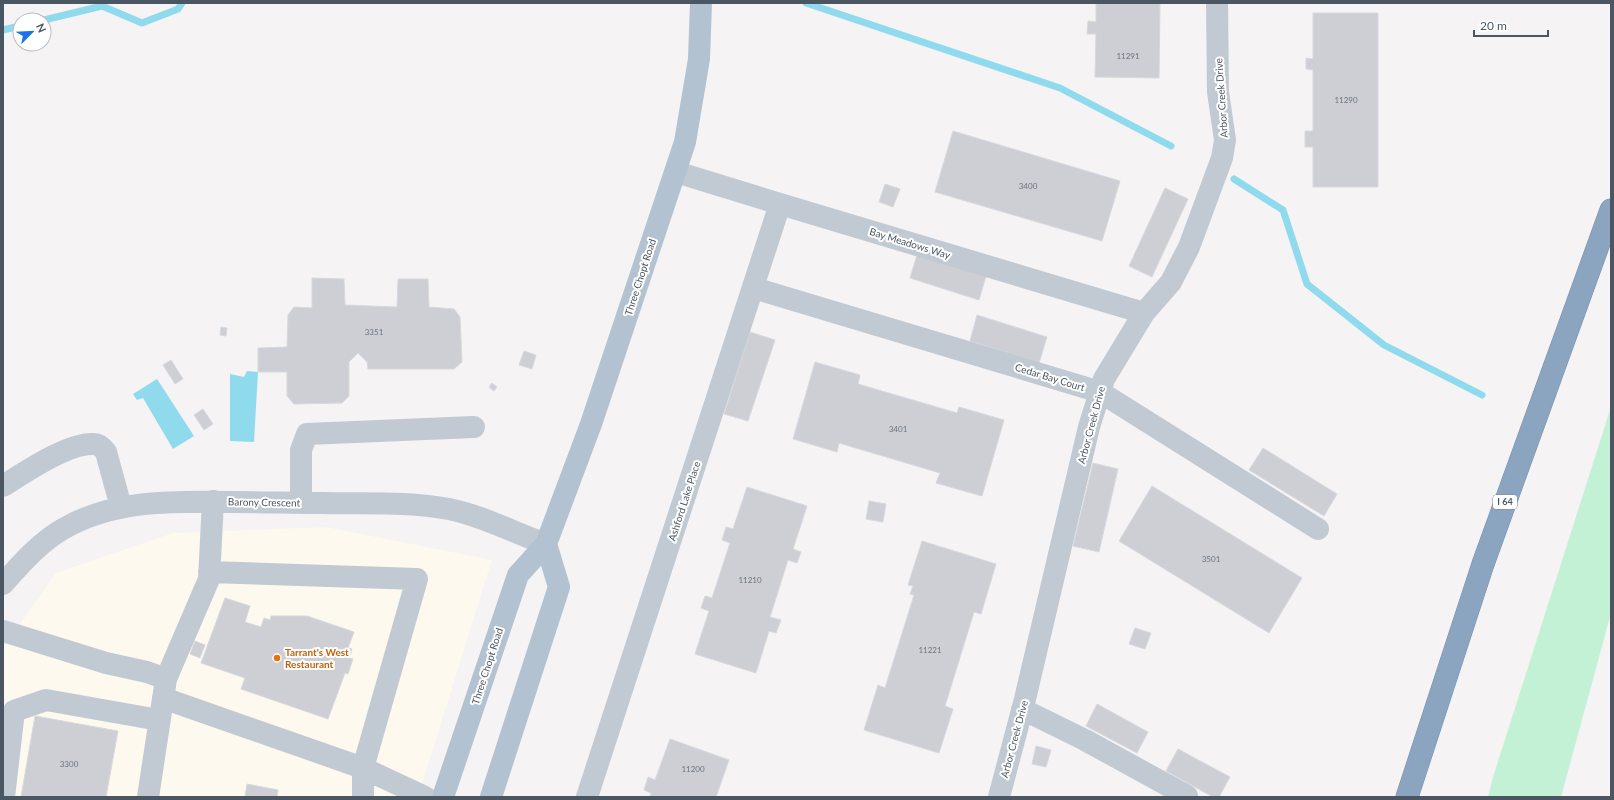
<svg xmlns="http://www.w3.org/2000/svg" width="1614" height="800" viewBox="0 0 1614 800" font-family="Lato,sans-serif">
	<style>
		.commercial { fill: #fdf9ef }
		.green { fill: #c3f1d5 }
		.water { fill: #90daee }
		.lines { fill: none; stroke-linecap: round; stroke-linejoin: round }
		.stream { stroke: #90daee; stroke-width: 7 }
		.building { fill: #cdcfd5; stroke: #d7d9de }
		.highway-casing { stroke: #7690ad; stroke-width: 23 }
		.minor { stroke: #c1cad2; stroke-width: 22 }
		.major { stroke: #b3c2d1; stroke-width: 22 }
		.highway { stroke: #8ba5c1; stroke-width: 22 }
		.food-dot { fill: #e8710a; stroke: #fff; stroke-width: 1.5 }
		.labels { text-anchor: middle; stroke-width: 4; stroke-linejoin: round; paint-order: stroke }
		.number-label { font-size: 8px; fill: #6b747e }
		.shield { fill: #fff; stroke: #808990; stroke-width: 1 }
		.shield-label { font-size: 9px; font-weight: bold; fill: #4a5661 }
		.street-label { font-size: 10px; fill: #4a5661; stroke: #fff }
		.food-label { font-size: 10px; font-weight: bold; fill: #c56008; stroke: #fff; text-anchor: start }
	</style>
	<rect width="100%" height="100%" fill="#f5f3f3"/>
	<path class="commercial" d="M 326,527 L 492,560 L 418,797 L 3,797 L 3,648 L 56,573 L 173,533 Z"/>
	<path class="green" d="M 1611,407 L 1611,613 L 1561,797 L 1488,797 L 1493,777 Z"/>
	<path class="water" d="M 247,371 L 258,372 L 254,442 L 230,441 L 230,374 L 244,377 Z
		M 157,379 L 194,436 L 173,449 L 143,398 L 137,400 L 133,394 Z"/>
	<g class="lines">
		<path class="stream" d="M 806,3 L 1060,88 L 1171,146
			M 44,20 L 102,6 L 142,23 L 178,9 L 182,3
			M 3,30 L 20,26
			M 1234,179 L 1283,210 L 1307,284 L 1384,345 L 1482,395"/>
	</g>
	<path class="building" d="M 1096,3 L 1160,3 L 1159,78 L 1095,77 L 1096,34 L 1087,34 L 1088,21 L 1096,22 Z
		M 1313,13 L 1378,13 L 1378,187 L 1313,187 L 1313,147 L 1305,147 L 1305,131 L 1313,131 L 1313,70 L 1306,69 L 1306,58 L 1313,59 Z
		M 953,131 L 1120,181 L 1102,241 L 935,192 Z
		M 885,184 L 900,189 L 893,207 L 879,202 Z
		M 1165,188 L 1188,199 L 1152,277 L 1129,266 Z
		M 917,255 L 986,276 L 979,300 L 910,278 Z
		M 312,278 L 344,279 L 345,305 L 397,307 L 398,279 L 428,279 L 429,307 L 454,309 L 460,317 L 462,362 L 454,369 L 368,369 L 367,362 L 358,353 L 349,362 L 349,396 L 342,403 L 294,404 L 287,396 L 287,372 L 258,372 L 258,348 L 287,347 L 288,315 L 294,307 L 312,308 Z
		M 977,315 L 1047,337 L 1039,363 L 970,341 Z
		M 221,327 L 227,328 L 226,336 L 220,335 Z
		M 750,332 L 775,340 L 748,421 L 724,414 Z
		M 524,351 L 536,355 L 532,369 L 519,365 Z
		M 171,360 L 183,379 L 175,384 L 163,365 Z
		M 815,362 L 860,375 L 858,384 L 957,413 L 959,407 L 1004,420 L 982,496 L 936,483 L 940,473 L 839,443 L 837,452 L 793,439 Z
		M 492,383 L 497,387 L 494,391 L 489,387 Z
		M 203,409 L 213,424 L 204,430 L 194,415 Z
		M 1263,448 L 1337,494 L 1324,516 L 1249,470 Z
		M 1093,463 L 1118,469 L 1099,552 L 1073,546 Z
		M 1152,486 L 1302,578 L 1269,633 L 1119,541 Z
		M 747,487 L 807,506 L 793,549 L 801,552 L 797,563 L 788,560 L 770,617 L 781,620 L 776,633 L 769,631 L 756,673 L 695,654 L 709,611 L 701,608 L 705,596 L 712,598 L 730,543 L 722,540 L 726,527 L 733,529 Z
		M 869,501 L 886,504 L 883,522 L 866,519 Z
		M 922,541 L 996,564 L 981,614 L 974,612 L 945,706 L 953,709 L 939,753 L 864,730 L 878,685 L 885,688 L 914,595 L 910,594 L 913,586 L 908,585 Z
		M 225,598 L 250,606 L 245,622 L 261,627 L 264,618 L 270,620 L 271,616 L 307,616 L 354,632 L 348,648 L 352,649 L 349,658 L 353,659 L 348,674 L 345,673 L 328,719 L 241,689 L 245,678 L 201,663 Z
		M 1135,628 L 1151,633 L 1145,649 L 1129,644 Z
		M 195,641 L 205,645 L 200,658 L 190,654 Z
		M 1097,704 L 1148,732 L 1137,753 L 1086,726 Z
		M 35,716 L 118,731 L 106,797 L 21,797 Z
		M 670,739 L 729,760 L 716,797 L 650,797 L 651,793 L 644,790 L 648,777 L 655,780 Z
		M 1036,746 L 1051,750 L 1046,767 L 1032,764 Z
		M 1178,749 L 1230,777 L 1219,797 L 1213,797 L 1166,771 Z
		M 247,784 L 278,790 L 277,797 L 245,797 Z"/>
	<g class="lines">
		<g class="highway-casing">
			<path id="highway" d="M 1407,797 L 1483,564 L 1611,210"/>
		</g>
		<path class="minor" d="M 676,172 L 780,204 L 1144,313
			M 754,288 L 1100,392 L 1318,529
			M 3,486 C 24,473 69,442 94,444 C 99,444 103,448 106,452 L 121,507
			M 301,503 L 301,450 L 307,434 L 474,427
			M 209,572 L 417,579 L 363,768 L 425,797
			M 3,584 C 20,565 40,542 63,529 C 114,499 177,501 234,502 C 263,502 293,503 322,503 C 364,504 408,501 449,509 C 480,515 515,533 546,544
			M 3,631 L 106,663 L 147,672 L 166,679 L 148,797
			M 166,679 L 209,579 L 213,501
			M 163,698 L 363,768 L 363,797
			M 1022,709 L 1085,740 L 1187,796
			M 4,797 L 14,711 L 46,700 L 159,720
			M 587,797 L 780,204
			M 999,797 L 1025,699 L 1089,427 L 1104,379 L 1144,313 L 1171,282 L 1189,247 L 1222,158 L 1225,140 L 1218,92 L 1217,3"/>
		<path class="major" d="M 443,797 L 518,575 L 546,544 L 591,424 L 685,142 L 699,59 L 701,3
			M 491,797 L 559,587 L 546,544"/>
		<use href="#highway" class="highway"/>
	</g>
	<circle class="food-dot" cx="277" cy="658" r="4"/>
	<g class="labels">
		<g class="number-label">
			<text x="1128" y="59">11291</text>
			<text x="1346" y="103">11290</text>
			<text x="1028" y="189">3400</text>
			<text x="374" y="335">3351</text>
			<text x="898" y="432">3401</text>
			<text x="1211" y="562">3501</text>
			<text x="750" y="583">11210</text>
			<text x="930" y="653">11221</text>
			<text x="69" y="767">3300</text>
			<text x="693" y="772">11200</text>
		</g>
		<rect class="shield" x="1493" y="495" width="24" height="14" rx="3"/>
		<g class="shield-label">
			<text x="1505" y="505">I 64</text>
		</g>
		<g class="street-label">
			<text transform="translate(1221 98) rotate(-94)" y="4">Arbor Creek Drive</text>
			<text transform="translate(910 243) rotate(17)" y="4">Bay Meadows Way</text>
			<text transform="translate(640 277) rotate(-72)" y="4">Three Chopt Road</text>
			<text transform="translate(1050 377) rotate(17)" y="4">Cedar Bay Court</text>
			<text transform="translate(1091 425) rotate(-75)" y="4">Arbor Creek Drive</text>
			<text transform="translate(684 501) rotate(-72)" y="4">Ashford Lake Place</text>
			<text transform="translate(264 502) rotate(1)" y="4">Barony Crescent</text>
			<text transform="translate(487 666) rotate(-72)" y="4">Three Chopt Road</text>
			<text transform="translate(1014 739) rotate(-75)" y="4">Arbor Creek Drive</text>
		</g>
		<g class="food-label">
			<text x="285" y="656">Tarrant's West<tspan x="285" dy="12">Restaurant</tspan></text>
		</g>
	</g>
	<rect width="1614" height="800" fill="none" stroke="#4a5661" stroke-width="8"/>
	<g transform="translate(32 32) rotate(66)"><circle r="19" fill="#ffffff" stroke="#b7bbc0"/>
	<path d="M0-3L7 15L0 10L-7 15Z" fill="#1a73e8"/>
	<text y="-6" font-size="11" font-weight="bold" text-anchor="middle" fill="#4a5661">N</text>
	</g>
	<path d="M1474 30v6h74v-6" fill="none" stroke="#4a5661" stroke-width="2"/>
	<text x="1480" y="30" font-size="12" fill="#4a5661" stroke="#ffffff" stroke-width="3" paint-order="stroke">20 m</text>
</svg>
